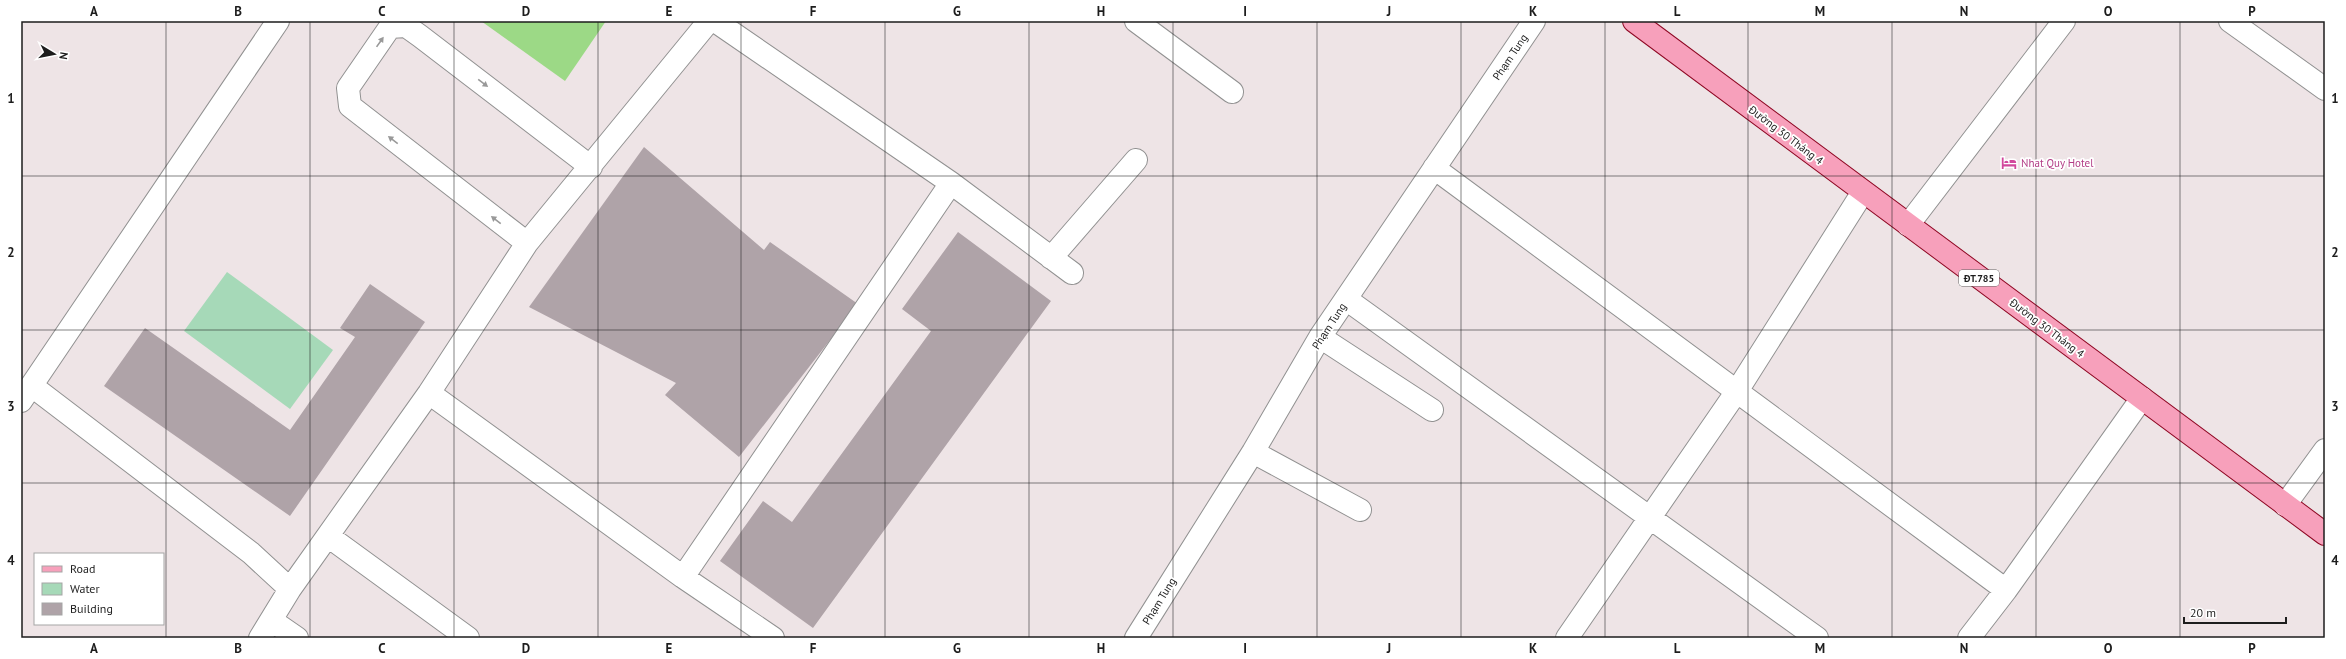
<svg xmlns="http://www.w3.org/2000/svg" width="2346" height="659" viewBox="0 0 2346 659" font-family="'PT Sans',sans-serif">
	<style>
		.pitch { fill: #9cd986 }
		.water { fill: #a6d9b8 }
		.building { fill: #afa3a8 }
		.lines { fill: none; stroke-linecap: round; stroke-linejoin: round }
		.minor-casing { stroke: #919191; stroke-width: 24 }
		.major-casing { stroke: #8f0824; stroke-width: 24 }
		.minor { stroke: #fff; stroke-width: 22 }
		.major { stroke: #f7a0bb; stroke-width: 22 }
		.oneway { fill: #999 }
		.grid { fill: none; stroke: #1d1d1d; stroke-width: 1; stroke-opacity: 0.55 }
		.labels { text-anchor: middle; stroke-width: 3.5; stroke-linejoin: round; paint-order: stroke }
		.shield { fill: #fff; stroke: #616161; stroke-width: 1 }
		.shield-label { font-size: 10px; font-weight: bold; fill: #1d1d1d }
		.street-label { font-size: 11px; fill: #1d1d1d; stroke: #fff }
		.hotel-label { font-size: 11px; fill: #b23c85; stroke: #fff; text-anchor: start }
		.neatline { fill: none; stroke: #1d1d1d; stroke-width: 1.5 }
		.grid-label { font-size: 13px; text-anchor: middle; font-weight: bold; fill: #1d1d1d }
	</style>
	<rect width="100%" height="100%" fill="#eee4e6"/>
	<path class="pitch" d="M 481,21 L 606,21 L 565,81 Z"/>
	<path class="water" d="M 227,272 L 333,350 L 290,409 L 184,331 Z"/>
	<path class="building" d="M 644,147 L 764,250 L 770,242 L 858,304 L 739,457 L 665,395 L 676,383 L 529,307 Z
		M 958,232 L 1051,301 L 813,628 L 720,561 L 763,501 L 792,522 L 931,331 L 902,309 Z
		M 370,284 L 425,322 L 290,516 L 104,386 L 145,328 L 290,430 L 355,337 L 340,328 Z"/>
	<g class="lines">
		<g class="minor-casing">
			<path id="minor" d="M 715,21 L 951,183 L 1072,273
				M 1136,21 L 1232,92
				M 2230,21 L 2325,89
				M 1434,168 L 2006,590
				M 1908,225 L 2064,21
				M 527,243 L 350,106 L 348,88 L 390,27 L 406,26 L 420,36 L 591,167
				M 1051,258 L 1136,160
				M 1346,299 L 1817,638
				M 1320,337 L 1432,410
				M 32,386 L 251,553 L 290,589
				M 429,393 L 683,577 L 773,638
				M 21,401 L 278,21
				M 1253,452 L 1360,510
				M 2285,505 L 2325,450
				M 328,536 L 468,638
				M 683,577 L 951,183
				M 271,620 L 297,638
				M 260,638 L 290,589 L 429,393 L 527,243 L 709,21
				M 1136,638 L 1253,452 L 1320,337 L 1534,21
				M 1567,638 L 1737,391 L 1863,192
				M 1969,638 L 2006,590 L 2142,398"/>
		</g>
		<g class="major-casing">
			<path id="major" d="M 1634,21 L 2325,534"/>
		</g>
		<use href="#minor" class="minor"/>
		<use href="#major" class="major"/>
	</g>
	<defs><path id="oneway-solid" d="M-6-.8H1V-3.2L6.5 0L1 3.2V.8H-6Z"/></defs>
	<g class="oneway">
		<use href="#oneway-solid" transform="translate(380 42) rotate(-55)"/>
		<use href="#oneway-solid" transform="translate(483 83) rotate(37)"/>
		<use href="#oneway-solid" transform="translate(393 140) rotate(-142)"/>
		<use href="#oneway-solid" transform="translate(496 220) rotate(-142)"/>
	</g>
	<path class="grid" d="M 166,21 L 166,638M 310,21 L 310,638M 454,21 L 454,638M 598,21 L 598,638M 741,21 L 741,638M 885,21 L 885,638M 1029,21 L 1029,638M 1173,21 L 1173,638M 1317,21 L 1317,638M 1461,21 L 1461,638M 1605,21 L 1605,638M 1748,21 L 1748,638M 1892,21 L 1892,638M 2036,21 L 2036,638M 2180,21 L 2180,638M 21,176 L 2325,176M 21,330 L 2325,330M 21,483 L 2325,483"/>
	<defs>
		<g id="hotel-bare" transform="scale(1.2)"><path d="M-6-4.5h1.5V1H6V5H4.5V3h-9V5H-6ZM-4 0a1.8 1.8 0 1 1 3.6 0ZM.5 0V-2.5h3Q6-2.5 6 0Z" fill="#d1479c" stroke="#fff" stroke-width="2.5" paint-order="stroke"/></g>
	</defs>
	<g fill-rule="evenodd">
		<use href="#hotel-bare" x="2009" y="163"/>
	</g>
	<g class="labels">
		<rect class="shield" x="1959" y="270" width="40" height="16" rx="3"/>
		<g class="shield-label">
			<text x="1979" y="282">ĐT.785</text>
		</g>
		<g class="street-label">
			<text transform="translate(1510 57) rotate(-56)" y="4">Phạm Tung</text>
			<text transform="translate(1786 135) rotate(37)" y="4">Đường 30 Tháng 4</text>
			<text transform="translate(1329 326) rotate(-57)" y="4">Phạm Tung</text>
			<text transform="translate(2047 328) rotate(37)" y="4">Đường 30 Tháng 4</text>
			<text transform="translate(1159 601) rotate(-58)" y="4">Phạm Tung</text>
		</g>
		<g class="hotel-label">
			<text x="2021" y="167">Nhat Quy Hotel</text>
		</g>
	</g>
	<rect width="2346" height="659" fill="none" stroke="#ffffff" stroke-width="44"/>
	<rect x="34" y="553" width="130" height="72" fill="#ffffff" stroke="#a5a5a5"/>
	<rect x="42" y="566" width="20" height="6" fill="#f7a0bb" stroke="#a5a5a5"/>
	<text x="70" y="573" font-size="12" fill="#1d1d1d">Road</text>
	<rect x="42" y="583" width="20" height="12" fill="#a6d9b8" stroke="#a5a5a5"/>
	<text x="70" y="593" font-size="12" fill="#1d1d1d">Water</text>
	<rect x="42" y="603" width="20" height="12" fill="#afa3a8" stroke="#a5a5a5"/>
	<text x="70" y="613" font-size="12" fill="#1d1d1d">Building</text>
	<g transform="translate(54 54) rotate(100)" stroke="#ffffff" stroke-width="3" paint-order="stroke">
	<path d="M0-3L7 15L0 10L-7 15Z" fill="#1d1d1d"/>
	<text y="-6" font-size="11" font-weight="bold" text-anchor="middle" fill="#1d1d1d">N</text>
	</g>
	<path d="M2184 617v6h102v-6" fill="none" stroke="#1d1d1d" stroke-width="2"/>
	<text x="2190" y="617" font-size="12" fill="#1d1d1d" stroke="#ffffff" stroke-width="3" paint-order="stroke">20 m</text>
	<rect x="22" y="22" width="2302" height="615" class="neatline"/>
	<g class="grid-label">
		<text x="94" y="16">A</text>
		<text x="238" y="16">B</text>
		<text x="382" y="16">C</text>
		<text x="526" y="16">D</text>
		<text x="669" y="16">E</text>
		<text x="813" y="16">F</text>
		<text x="957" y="16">G</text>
		<text x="1101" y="16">H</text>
		<text x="1245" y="16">I</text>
		<text x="1389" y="16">J</text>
		<text x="1533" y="16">K</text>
		<text x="1677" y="16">L</text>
		<text x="1820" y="16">M</text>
		<text x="1964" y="16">N</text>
		<text x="2108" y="16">O</text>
		<text x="2252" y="16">P</text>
		<text x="11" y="103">1</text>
		<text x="2335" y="103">1</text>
		<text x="11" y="257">2</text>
		<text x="2335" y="257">2</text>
		<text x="11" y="411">3</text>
		<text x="2335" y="411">3</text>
		<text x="11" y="565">4</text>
		<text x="2335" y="565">4</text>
		<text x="94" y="653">A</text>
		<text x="238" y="653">B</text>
		<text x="382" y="653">C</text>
		<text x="526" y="653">D</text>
		<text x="669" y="653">E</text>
		<text x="813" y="653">F</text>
		<text x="957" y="653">G</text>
		<text x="1101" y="653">H</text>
		<text x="1245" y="653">I</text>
		<text x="1389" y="653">J</text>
		<text x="1533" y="653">K</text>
		<text x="1677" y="653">L</text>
		<text x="1820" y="653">M</text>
		<text x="1964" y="653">N</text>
		<text x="2108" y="653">O</text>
		<text x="2252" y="653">P</text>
	</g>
</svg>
